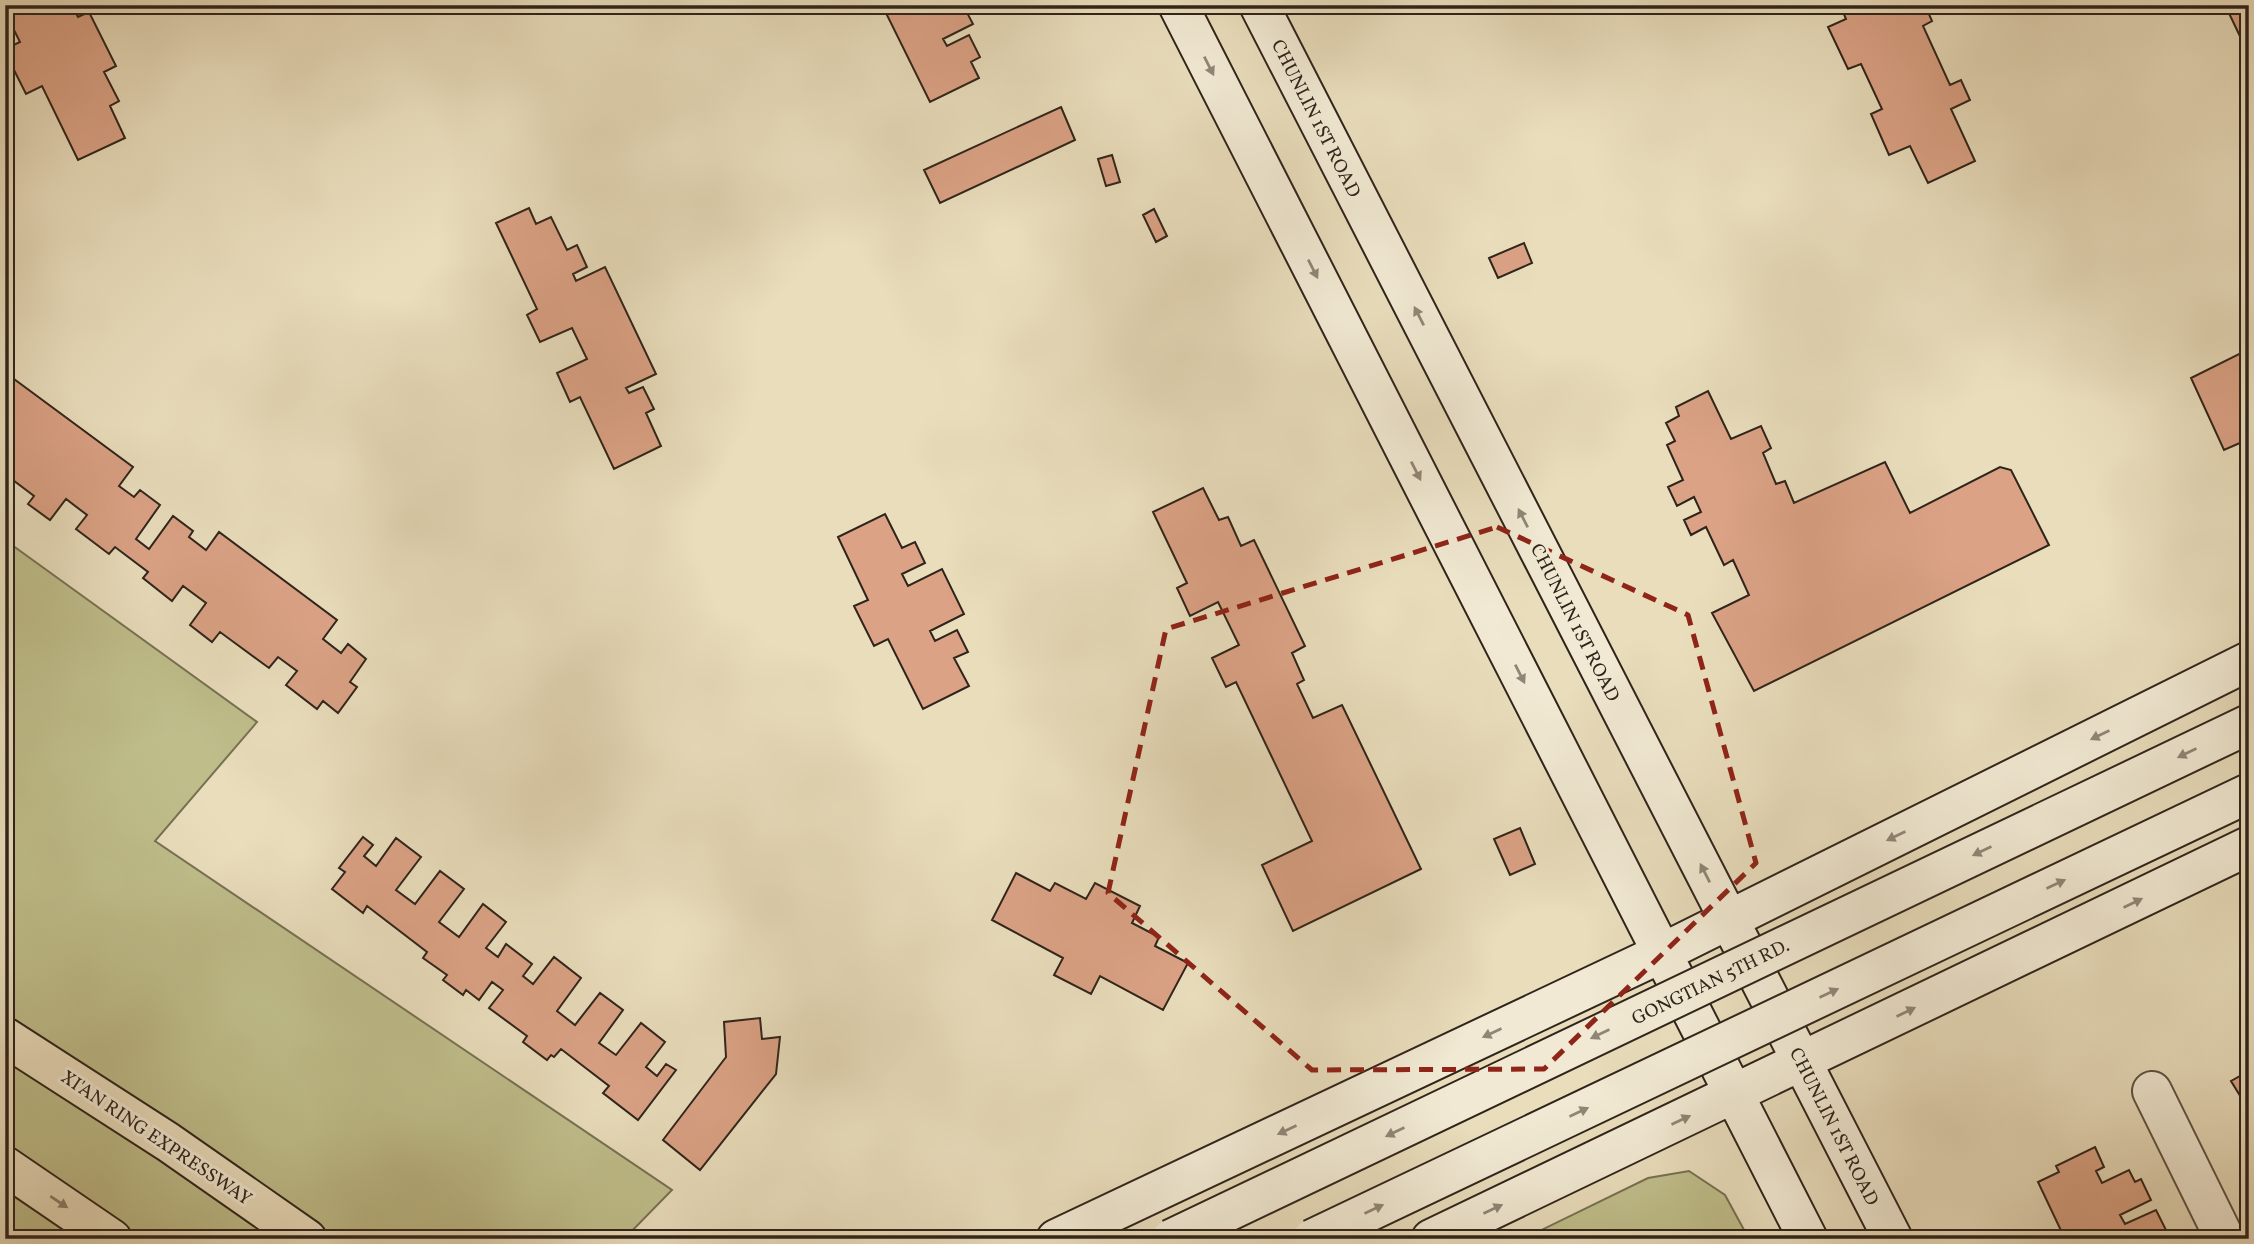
<svg xmlns="http://www.w3.org/2000/svg" width="2254" height="1244" viewBox="0 0 2254 1244" font-family="Vollkorn,serif">
	<style>
		.green { fill: #bfbe8b; stroke: #777153; stroke-width: 2 }
		.building { fill: #dba285; stroke: #2f241b; stroke-width: 2 }
		.lines { fill: none; stroke-linecap: round; stroke-linejoin: round }
		.street-casing { stroke: #5e5243; stroke-width: 42 }
		.secondary-casing { stroke: #2f241b; stroke-width: 42 }
		.highway-casing { stroke: #2f241b; stroke-width: 42 }
		.street { stroke: #f1e9d3; stroke-width: 38 }
		.secondary { stroke: #f1e9d3; stroke-width: 38 }
		.highway { stroke: #e9ddbc; stroke-width: 38 }
		.secondary-bridge-casing { stroke: #2f241b; stroke-width: 42; stroke-linecap: butt }
		.secondary-bridge { stroke: #f1e9d3; stroke-width: 38 }
		.oneway { fill: #908677 }
		.oneway2 { fill: #8c806c }
		.marked { fill: none; stroke: #8f2418; stroke-width: 5; stroke-dasharray: 14 9; stroke-linejoin: round }
		.labels { text-anchor: middle; stroke-width: 6; stroke-linejoin: round; paint-order: stroke }
		.street-label { font-size: 19px; fill: #2f241b; stroke: #f1e9d3 }
	</style>
	<rect width="100%" height="100%" fill="#e9ddbc"/>
	<filter id="stains"><feTurbulence type="fractalNoise" baseFrequency=".00286" numOctaves="4"/><feColorMatrix values="0 0 0 0 .2 0 0 0 0 .09 0 0 0 0 .02 0 0 0 .5 -.17"/></filter>
	<radialGradient id="worn" r=".72"><stop offset=".6" stop-color="#630" stop-opacity="0"/><stop offset="1" stop-color="#630" stop-opacity=".3"/></radialGradient>
	<path class="green" d="M 5,540 L 257,722 L 155,841 L 672,1190 L 624,1239 L 5,1239 Z
		M 1689,1171 L 1725,1195 L 1749,1239 L 1523,1239 L 1648,1178 Z"/>
	<path class="building" d="M 5,5 L 72,5 L 78,17 L 89,12 L 116,66 L 104,72 L 119,101 L 110,106 L 125,138 L 78,160 L 42,86 L 26,94 L 5,52 L 5,49 L 20,42 L 5,12 Z
		M 887,5 L 963,5 L 973,24 L 943,39 L 947,46 L 969,35 L 980,57 L 971,62 L 979,78 L 930,102 L 883,7 Z
		M 1840,5 L 1925,5 L 1932,21 L 1923,26 L 1950,85 L 1961,80 L 1970,100 L 1951,109 L 1975,161 L 1928,183 L 1910,146 L 1889,155 L 1871,114 L 1882,109 L 1861,64 L 1848,69 L 1828,27 L 1846,19 Z
		M 2230,5 L 2249,5 L 2247,51 L 2226,7 Z
		M 1061,107 L 1075,140 L 940,203 L 924,170 Z
		M 1112,155 L 1120,182 L 1106,186 L 1098,159 Z
		M 529,208 L 536,224 L 551,217 L 567,250 L 577,245 L 587,267 L 573,274 L 576,281 L 605,267 L 656,374 L 626,388 L 629,393 L 643,387 L 654,409 L 646,413 L 661,446 L 614,469 L 580,397 L 570,402 L 557,373 L 587,359 L 572,328 L 540,342 L 527,315 L 537,309 L 496,223 Z
		M 1154,209 L 1167,236 L 1156,242 L 1143,215 Z
		M 1524,243 L 1532,263 L 1498,278 L 1489,258 Z
		M 2249,349 L 2249,439 L 2224,450 L 2191,378 Z
		M 14,379 L 133,467 L 119,486 L 134,497 L 140,490 L 160,505 L 136,539 L 149,549 L 173,516 L 193,531 L 189,537 L 206,550 L 219,532 L 337,620 L 323,639 L 341,653 L 348,644 L 366,659 L 350,682 L 357,687 L 338,713 L 323,701 L 317,709 L 286,685 L 297,671 L 278,657 L 269,668 L 220,632 L 212,642 L 190,625 L 206,603 L 183,586 L 172,601 L 143,578 L 148,572 L 115,547 L 109,554 L 76,529 L 87,515 L 66,499 L 50,520 L 28,504 L 34,496 L 5,474 L 5,391 Z
		M 1708,391 L 1731,439 L 1761,426 L 1771,448 L 1763,453 L 1776,484 L 1785,481 L 1794,503 L 1885,462 L 1910,513 L 2000,467 L 2011,470 L 2049,545 L 1754,691 L 1712,613 L 1749,595 L 1733,560 L 1724,565 L 1706,527 L 1691,535 L 1684,520 L 1701,512 L 1694,497 L 1677,506 L 1668,487 L 1683,480 L 1667,445 L 1675,441 L 1666,423 L 1679,416 L 1676,407 Z
		M 1203,488 L 1219,520 L 1228,517 L 1241,546 L 1254,540 L 1305,646 L 1292,653 L 1304,680 L 1297,684 L 1313,718 L 1342,705 L 1421,869 L 1293,931 L 1262,865 L 1312,841 L 1236,682 L 1226,687 L 1212,658 L 1239,645 L 1218,602 L 1190,616 L 1177,588 L 1187,583 L 1153,512 Z
		M 885,514 L 902,548 L 915,542 L 925,563 L 902,574 L 908,586 L 942,569 L 964,614 L 930,631 L 935,641 L 957,630 L 968,652 L 954,658 L 969,686 L 923,709 L 888,639 L 874,646 L 854,606 L 868,600 L 838,537 Z
		M 1520,828 L 1535,864 L 1510,875 L 1494,839 Z
		M 363,837 L 373,845 L 364,856 L 376,866 L 396,838 L 421,857 L 396,890 L 415,904 L 440,871 L 464,889 L 439,922 L 459,937 L 483,904 L 506,922 L 486,948 L 498,957 L 506,944 L 532,964 L 523,976 L 533,984 L 554,957 L 581,978 L 557,1011 L 575,1025 L 600,993 L 623,1010 L 599,1043 L 616,1055 L 641,1023 L 665,1042 L 646,1067 L 657,1076 L 666,1064 L 676,1070 L 638,1120 L 603,1093 L 609,1086 L 561,1049 L 554,1057 L 551,1055 L 547,1060 L 523,1042 L 527,1036 L 489,1008 L 503,990 L 492,982 L 479,1000 L 466,990 L 463,995 L 443,980 L 447,975 L 423,958 L 427,952 L 367,906 L 363,913 L 332,889 L 345,872 L 339,868 Z
		M 1016,873 L 1050,891 L 1055,883 L 1086,899 L 1095,883 L 1140,906 L 1132,923 L 1159,937 L 1155,946 L 1188,963 L 1163,1010 L 1100,976 L 1091,994 L 1054,975 L 1063,958 L 992,920 Z
		M 760,1018 L 762,1039 L 780,1037 L 776,1074 L 700,1170 L 663,1140 L 726,1057 L 724,1022 Z
		M 2249,1071 L 2249,1095 L 2242,1099 L 2231,1081 Z
		M 2095,1147 L 2104,1167 L 2096,1171 L 2102,1183 L 2129,1170 L 2135,1182 L 2141,1179 L 2151,1200 L 2120,1215 L 2125,1224 L 2156,1210 L 2166,1230 L 2160,1233 L 2162,1239 L 2065,1239 L 2038,1182 L 2059,1172 L 2056,1166 Z"/>
	<g class="lines">
		<g class="street-casing">
			<path id="street" d="M 2152,1091 L 2225,1239"/>
		</g>
		<g class="secondary-casing">
			<path id="secondary" d="M 1178,5 L 1808,1239
				M 1259,5 L 1893,1239
				M 1056,1239 L 1662,953 L 2249,661
				M 1431,1239 L 2249,846"/>
		</g>
		<g class="highway-casing">
			<path id="highway" d="M 5,1037 L 168,1142 L 307,1239
				M 5,1166 L 112,1239"/>
		</g>
		<use href="#street" class="street"/>
		<use href="#secondary" class="secondary"/>
		<use href="#highway" class="highway"/>
		<g class="secondary-bridge-casing">
			<path id="secondary-bridge" d="M 1171,1239 L 2249,724
				M 1312,1239 L 2249,793"/>
		</g>
		<use href="#secondary-bridge" class="secondary-bridge"/>
	</g>
	<defs><path id="oneway-solid" d="M-6-.8H1V-3.2L6.5 0L1 3.2V.8H-6Z" transform="scale(1.75)"/></defs>
	<g class="oneway">
		<use href="#oneway-solid" transform="translate(1209 66) rotate(63)"/>
		<use href="#oneway-solid" transform="translate(1313 269) rotate(63)"/>
		<use href="#oneway-solid" transform="translate(1419 316) rotate(-117)"/>
		<use href="#oneway-solid" transform="translate(1416 471) rotate(63)"/>
		<use href="#oneway-solid" transform="translate(1523 518) rotate(-117)"/>
		<use href="#oneway-solid" transform="translate(1520 674) rotate(63)"/>
		<use href="#oneway-solid" transform="translate(2100 735) rotate(154)"/>
		<use href="#oneway-solid" transform="translate(2187 753) rotate(154)"/>
		<use href="#oneway-solid" transform="translate(1896 836) rotate(154)"/>
		<use href="#oneway-solid" transform="translate(1982 851) rotate(154)"/>
		<use href="#oneway-solid" transform="translate(1705 873) rotate(-117)"/>
		<use href="#oneway-solid" transform="translate(2056 884) rotate(-25)"/>
		<use href="#oneway-solid" transform="translate(2133 903) rotate(-26)"/>
		<use href="#oneway-solid" transform="translate(1829 993) rotate(-25)"/>
		<use href="#oneway-solid" transform="translate(1906 1012) rotate(-26)"/>
		<use href="#oneway-solid" transform="translate(1492 1033) rotate(155)"/>
		<use href="#oneway-solid" transform="translate(1600 1034) rotate(154)"/>
		<use href="#oneway-solid" transform="translate(1579 1112) rotate(-25)"/>
		<use href="#oneway-solid" transform="translate(1681 1120) rotate(-25)"/>
		<use href="#oneway-solid" transform="translate(1287 1130) rotate(155)"/>
		<use href="#oneway-solid" transform="translate(1395 1132) rotate(154)"/>
		<use href="#oneway-solid" transform="translate(1374 1209) rotate(-25)"/>
		<use href="#oneway-solid" transform="translate(1493 1209) rotate(-25)"/>
	</g>
	<use class="oneway2" href="#oneway-solid" transform="translate(59 1202) rotate(34)"/>
	<path class="marked" d="M 1497,527 L 1688,615 L 1756,863 L 1544,1069 L 1312,1070 L 1108,893 L 1166,629 Z"/>
	<g class="labels">
		<g class="street-label">
			<text transform="translate(1317 118) rotate(63)" y="7">CHUNLIN 1ST ROAD</text>
			<text transform="translate(1576 622) rotate(63)" y="7">CHUNLIN 1ST ROAD</text>
			<text transform="translate(1710 981) rotate(-26)" y="7">GONGTIAN 5TH RD.</text>
			<text transform="translate(1835 1126) rotate(63)" y="7">CHUNLIN 1ST ROAD</text>
			<text transform="translate(157 1137) rotate(34)" y="7">XI'AN RING EXPRESSWAY</text>
		</g>
	</g>
	<rect width="2254" height="1244" fill="none" stroke="#e9ddbc" stroke-width="28"/>
	<rect x="7" y="7" width="2240" height="1230" fill="none" stroke="#2f241b" stroke-width="3.5"/>
	<rect x="14" y="14" width="2226" height="1216" fill="none" stroke="#2f241b" stroke-width="2"/>
	<rect width="100%" height="100%" filter="url(#stains)"/>
	<rect width="100%" height="100%" fill="url(#worn)"/>
</svg>
